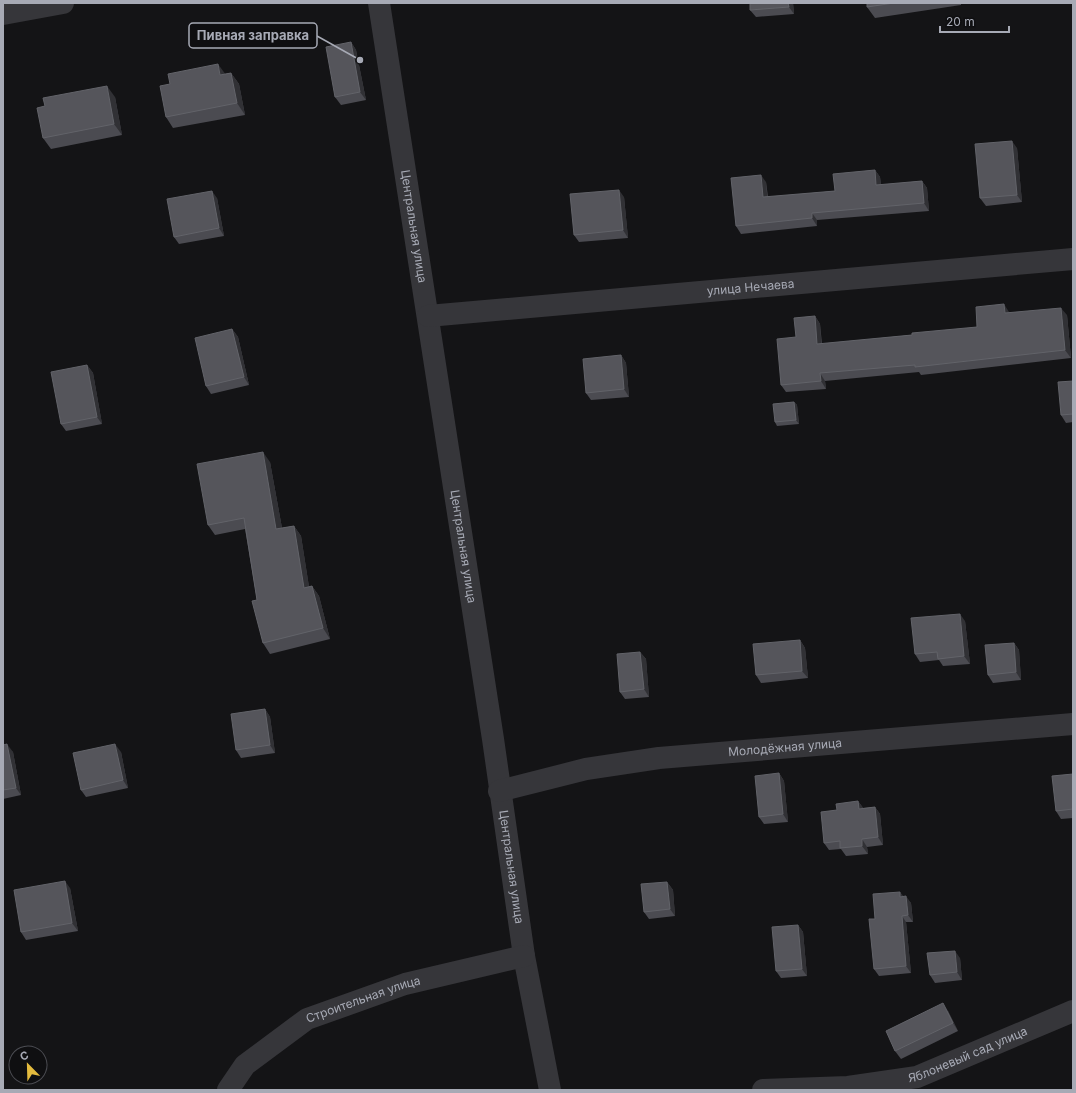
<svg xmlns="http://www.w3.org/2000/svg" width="1076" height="1093" viewBox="0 0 1076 1093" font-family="Inter,sans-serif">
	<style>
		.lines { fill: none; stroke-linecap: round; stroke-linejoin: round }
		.minor { stroke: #36363a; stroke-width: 22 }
		.wall { fill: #4b4b51 }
		.shaded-wall { fill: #313135 }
		.building { fill: #55555b; stroke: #626369 }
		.labels { text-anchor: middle; stroke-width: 3.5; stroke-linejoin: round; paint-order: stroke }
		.street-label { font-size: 12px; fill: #a7aab5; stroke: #0f0f11 }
		.leader { fill: none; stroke: #a7aab5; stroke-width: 1.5 }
		.callout-dot { fill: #a7aab5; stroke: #0f0f11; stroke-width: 1.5 }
		.callout { fill: #0f0f11; stroke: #a7aab5; stroke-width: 1.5 }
		.callout-label { font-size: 13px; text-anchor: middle; font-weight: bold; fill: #a7aab5 }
	</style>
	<rect width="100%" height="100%" fill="#141416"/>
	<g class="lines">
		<g class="minor">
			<path id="s1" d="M 379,3 L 493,739 L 524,956 L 550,1090"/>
			<path d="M 3,14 L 63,3"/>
			<path id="s2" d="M 428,316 L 1073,259"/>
			<path id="s3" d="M 499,791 L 586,769 L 659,758 L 1073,724"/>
			<path id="s4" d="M 228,1090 L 245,1065 L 307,1019 L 405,984 L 524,956"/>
			<path id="s5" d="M 763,1090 L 848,1087 L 917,1077 L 1073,1011"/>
		</g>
	</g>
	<path class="wall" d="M 793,3 L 794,14 L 756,17 L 750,10 Z
		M 867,3 L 961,3 L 961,5 L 875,18 L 867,7 Z
		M 351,42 L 356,50 L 366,100 L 341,105 L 335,97 Z
		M 231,73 L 239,84 L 245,115 L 173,128 L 166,117 L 225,74 Z
		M 115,97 L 122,135 L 51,149 L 43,138 Z
		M 1017,148 L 1022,202 L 986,206 L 980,198 Z
		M 875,170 L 880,177 L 881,185 L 922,181 L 927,188 L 929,211 L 817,220 L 817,226 L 741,234 L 736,226 L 766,182 L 768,197 L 835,191 Z
		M 624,197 L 628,238 L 579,242 L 574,235 Z
		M 217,198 L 224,236 L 179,244 L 174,237 Z
		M 1009,312 L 1067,315 L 1071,358 L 921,375 L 919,372 L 825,381 L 826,389 L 786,392 L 781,385 L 796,337 L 815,316 L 820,324 L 822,344 L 912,335 L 977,327 Z
		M 232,329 L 238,337 L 249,385 L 211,394 L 206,386 Z
		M 621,355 L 626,363 L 629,397 L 591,400 L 586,393 Z
		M 87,365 L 93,373 L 102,424 L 66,431 L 61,424 Z
		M 1073,381 L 1073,422 L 1066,423 L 1061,415 Z
		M 794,402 L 797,405 L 799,424 L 777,426 L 775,422 Z
		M 270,462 L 282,528 L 294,526 L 301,536 L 309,587 L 312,586 L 319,596 L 330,639 L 270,654 L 263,643 L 257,600 L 245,529 L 215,535 L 208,525 Z
		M 965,621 L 970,664 L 943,666 L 939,660 L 920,662 L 915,654 Z
		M 800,640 L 805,648 L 808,678 L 761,683 L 756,675 Z
		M 1014,643 L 1019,650 L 1021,680 L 993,683 L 988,675 Z
		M 640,652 L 646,659 L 649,697 L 625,699 L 620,692 Z
		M 265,709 L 270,717 L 275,753 L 241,758 L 236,750 Z
		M 3,745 L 13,752 L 21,795 L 3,799 Z
		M 121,752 L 128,788 L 86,797 L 81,790 Z
		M 779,773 L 784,781 L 788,822 L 764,824 L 759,817 Z
		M 1073,774 L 1073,818 L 1061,819 L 1056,811 Z
		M 858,801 L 863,808 L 875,807 L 880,814 L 883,845 L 867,847 L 868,854 L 846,856 L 841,849 L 829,850 L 824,843 L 837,810 Z
		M 667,882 L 673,890 L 675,916 L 649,919 L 644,912 Z
		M 70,888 L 78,931 L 26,940 L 21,932 Z
		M 903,896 L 911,903 L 913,922 L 906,922 L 911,973 L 879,976 L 874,969 L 875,919 Z
		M 798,925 L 803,932 L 807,976 L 781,978 L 776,971 Z
		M 960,958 L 962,980 L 935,983 L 930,975 Z
		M 948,1011 L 958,1031 L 901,1059 L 895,1051 Z"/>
	<path class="shaded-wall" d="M 788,3 L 793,3 L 794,14 L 789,7 Z
		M 351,42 L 356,50 L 366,100 L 360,92 Z
		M 218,64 L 226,75 L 220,75 Z
		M 231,73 L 239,84 L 245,115 L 237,103 Z
		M 107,86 L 115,97 L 122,135 L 114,124 Z
		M 1012,141 L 1017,148 L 1022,202 L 1017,195 Z
		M 875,170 L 880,177 L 882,193 L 876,185 Z
		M 761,175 L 766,182 L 768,205 L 763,197 Z
		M 922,181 L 927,188 L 929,211 L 924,203 Z
		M 619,190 L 624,197 L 628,238 L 623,230 Z
		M 212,191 L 217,198 L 224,236 L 219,228 Z
		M 812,213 L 817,220 L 817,226 L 812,218 Z
		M 1004,304 L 1009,312 L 1010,320 L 1005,313 Z
		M 1061,308 L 1067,315 L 1071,358 L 1065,350 Z
		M 815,316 L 820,324 L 822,352 L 817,344 Z
		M 232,329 L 238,337 L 249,385 L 244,377 Z
		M 621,355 L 626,363 L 629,397 L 624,389 Z
		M 87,365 L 93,373 L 102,424 L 97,417 Z
		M 820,373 L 825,381 L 826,389 L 821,381 Z
		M 794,402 L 797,405 L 799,424 L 796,420 Z
		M 263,452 L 270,462 L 284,539 L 276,529 Z
		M 294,526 L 301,536 L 311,599 L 304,588 Z
		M 312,586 L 319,596 L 330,639 L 323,628 Z
		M 960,614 L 965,621 L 970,664 L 964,656 Z
		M 800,640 L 805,648 L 808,678 L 802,671 Z
		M 1014,643 L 1019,650 L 1021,680 L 1016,672 Z
		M 640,652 L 646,659 L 649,697 L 644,689 Z
		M 265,709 L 270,717 L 275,753 L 270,745 Z
		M 7,744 L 13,752 L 21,795 L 16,788 Z
		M 115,744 L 121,752 L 128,788 L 123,780 Z
		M 779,773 L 784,781 L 788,822 L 783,814 Z
		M 858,801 L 864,809 L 859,809 Z
		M 875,807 L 880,814 L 883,845 L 878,837 Z
		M 862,839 L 867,847 L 868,854 L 862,846 Z
		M 65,881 L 70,888 L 78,931 L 72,923 Z
		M 667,882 L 673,890 L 675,916 L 670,909 Z
		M 900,892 L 905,898 L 900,897 Z
		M 906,896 L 911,903 L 913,922 L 908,915 Z
		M 902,916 L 906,922 L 911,973 L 906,966 Z
		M 798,925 L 803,932 L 807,976 L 802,969 Z
		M 955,951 L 960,958 L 962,980 L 957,972 Z
		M 943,1003 L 948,1011 L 958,1031 L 953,1023 Z"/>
	<path class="building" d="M 750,3 L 788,3 L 789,7 L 750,10 Z
		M 867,3 L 894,3 L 867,7 Z
		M 351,42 L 360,92 L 335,97 L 326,47 Z
		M 218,64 L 220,75 L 231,73 L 237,103 L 166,117 L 160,86 L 170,84 L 168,74 Z
		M 107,86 L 114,124 L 43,138 L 37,108 L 45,106 L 43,98 Z
		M 1012,141 L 1017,195 L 980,198 L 975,144 Z
		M 875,170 L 876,185 L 922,181 L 924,203 L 812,213 L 812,218 L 736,226 L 731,178 L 761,175 L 763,197 L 835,191 L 833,174 Z
		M 619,190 L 623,230 L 574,235 L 570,194 Z
		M 212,191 L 219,228 L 174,237 L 167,199 Z
		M 1004,304 L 1005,313 L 1061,308 L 1065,350 L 915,367 L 915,365 L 820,373 L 821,381 L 781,385 L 777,339 L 796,337 L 794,318 L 815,316 L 817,344 L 912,335 L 912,333 L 977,327 L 976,307 Z
		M 232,329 L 244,377 L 206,386 L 195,338 Z
		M 621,355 L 624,389 L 586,393 L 583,359 Z
		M 87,365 L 97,417 L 61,424 L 51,372 Z
		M 1073,381 L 1073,414 L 1061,415 L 1058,382 Z
		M 794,402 L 796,420 L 775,422 L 773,404 Z
		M 263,452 L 276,529 L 294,526 L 304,588 L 312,586 L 323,628 L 263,643 L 252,601 L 257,600 L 244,518 L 208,525 L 197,464 Z
		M 960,614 L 964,656 L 938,659 L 937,652 L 915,654 L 911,618 Z
		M 800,640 L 802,671 L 756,675 L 753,644 Z
		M 1014,643 L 1016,672 L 988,675 L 985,645 Z
		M 640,652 L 644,689 L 620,692 L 617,654 Z
		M 265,709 L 270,745 L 236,750 L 231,714 Z
		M 7,744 L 16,788 L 3,790 L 3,745 Z
		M 115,744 L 123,780 L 81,790 L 73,753 Z
		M 779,773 L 783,814 L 759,817 L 755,776 Z
		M 1073,774 L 1073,809 L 1056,811 L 1052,776 Z
		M 858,801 L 859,809 L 875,807 L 878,837 L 862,839 L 862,846 L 840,848 L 840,841 L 824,843 L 821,812 L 837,810 L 836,804 Z
		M 65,881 L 72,923 L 21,932 L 14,890 Z
		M 667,882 L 670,909 L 644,912 L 641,884 Z
		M 900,892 L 900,897 L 906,896 L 908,915 L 902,916 L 906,966 L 874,969 L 869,919 L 875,919 L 873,894 Z
		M 798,925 L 802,969 L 776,971 L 772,927 Z
		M 955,951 L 957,972 L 930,975 L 927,953 Z
		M 943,1003 L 953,1023 L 895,1051 L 886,1031 Z"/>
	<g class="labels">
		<g class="street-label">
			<text dy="4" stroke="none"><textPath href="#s1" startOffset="226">Центральная улица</textPath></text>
			<text dy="4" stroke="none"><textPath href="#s2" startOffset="324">улица Нечаева</textPath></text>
			<text dy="4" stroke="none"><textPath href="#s1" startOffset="550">Центральная улица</textPath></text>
			<text dy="4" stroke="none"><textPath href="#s3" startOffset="290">Молодёжная улица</textPath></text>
			<text dy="4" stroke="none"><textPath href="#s1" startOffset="874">Центральная улица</textPath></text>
			<text dy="4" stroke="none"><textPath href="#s4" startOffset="167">Строительная улица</textPath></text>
			<text dy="4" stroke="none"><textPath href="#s5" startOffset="210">Яблоневый сад улица</textPath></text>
		</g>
	</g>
	<path class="leader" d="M360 60L317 36"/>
	<circle class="callout-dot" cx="360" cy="60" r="4"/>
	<rect class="callout" x="189" y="23" width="128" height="25" rx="4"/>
	<g class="callout-label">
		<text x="253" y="40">Пивная заправка</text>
	</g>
	<rect width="1076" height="1093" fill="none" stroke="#a7aab5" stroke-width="8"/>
	<g transform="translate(28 1065) rotate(337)"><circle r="19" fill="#0f0f11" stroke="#4c4d53"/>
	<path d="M0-3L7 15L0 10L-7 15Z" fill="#e4bb3e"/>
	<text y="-6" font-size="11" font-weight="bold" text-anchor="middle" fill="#a7aab5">С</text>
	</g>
	<path d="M940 26v6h69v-6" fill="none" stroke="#a7aab5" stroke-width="2"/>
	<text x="946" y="26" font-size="12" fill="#a7aab5" stroke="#0f0f11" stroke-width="3" paint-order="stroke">20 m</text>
</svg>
